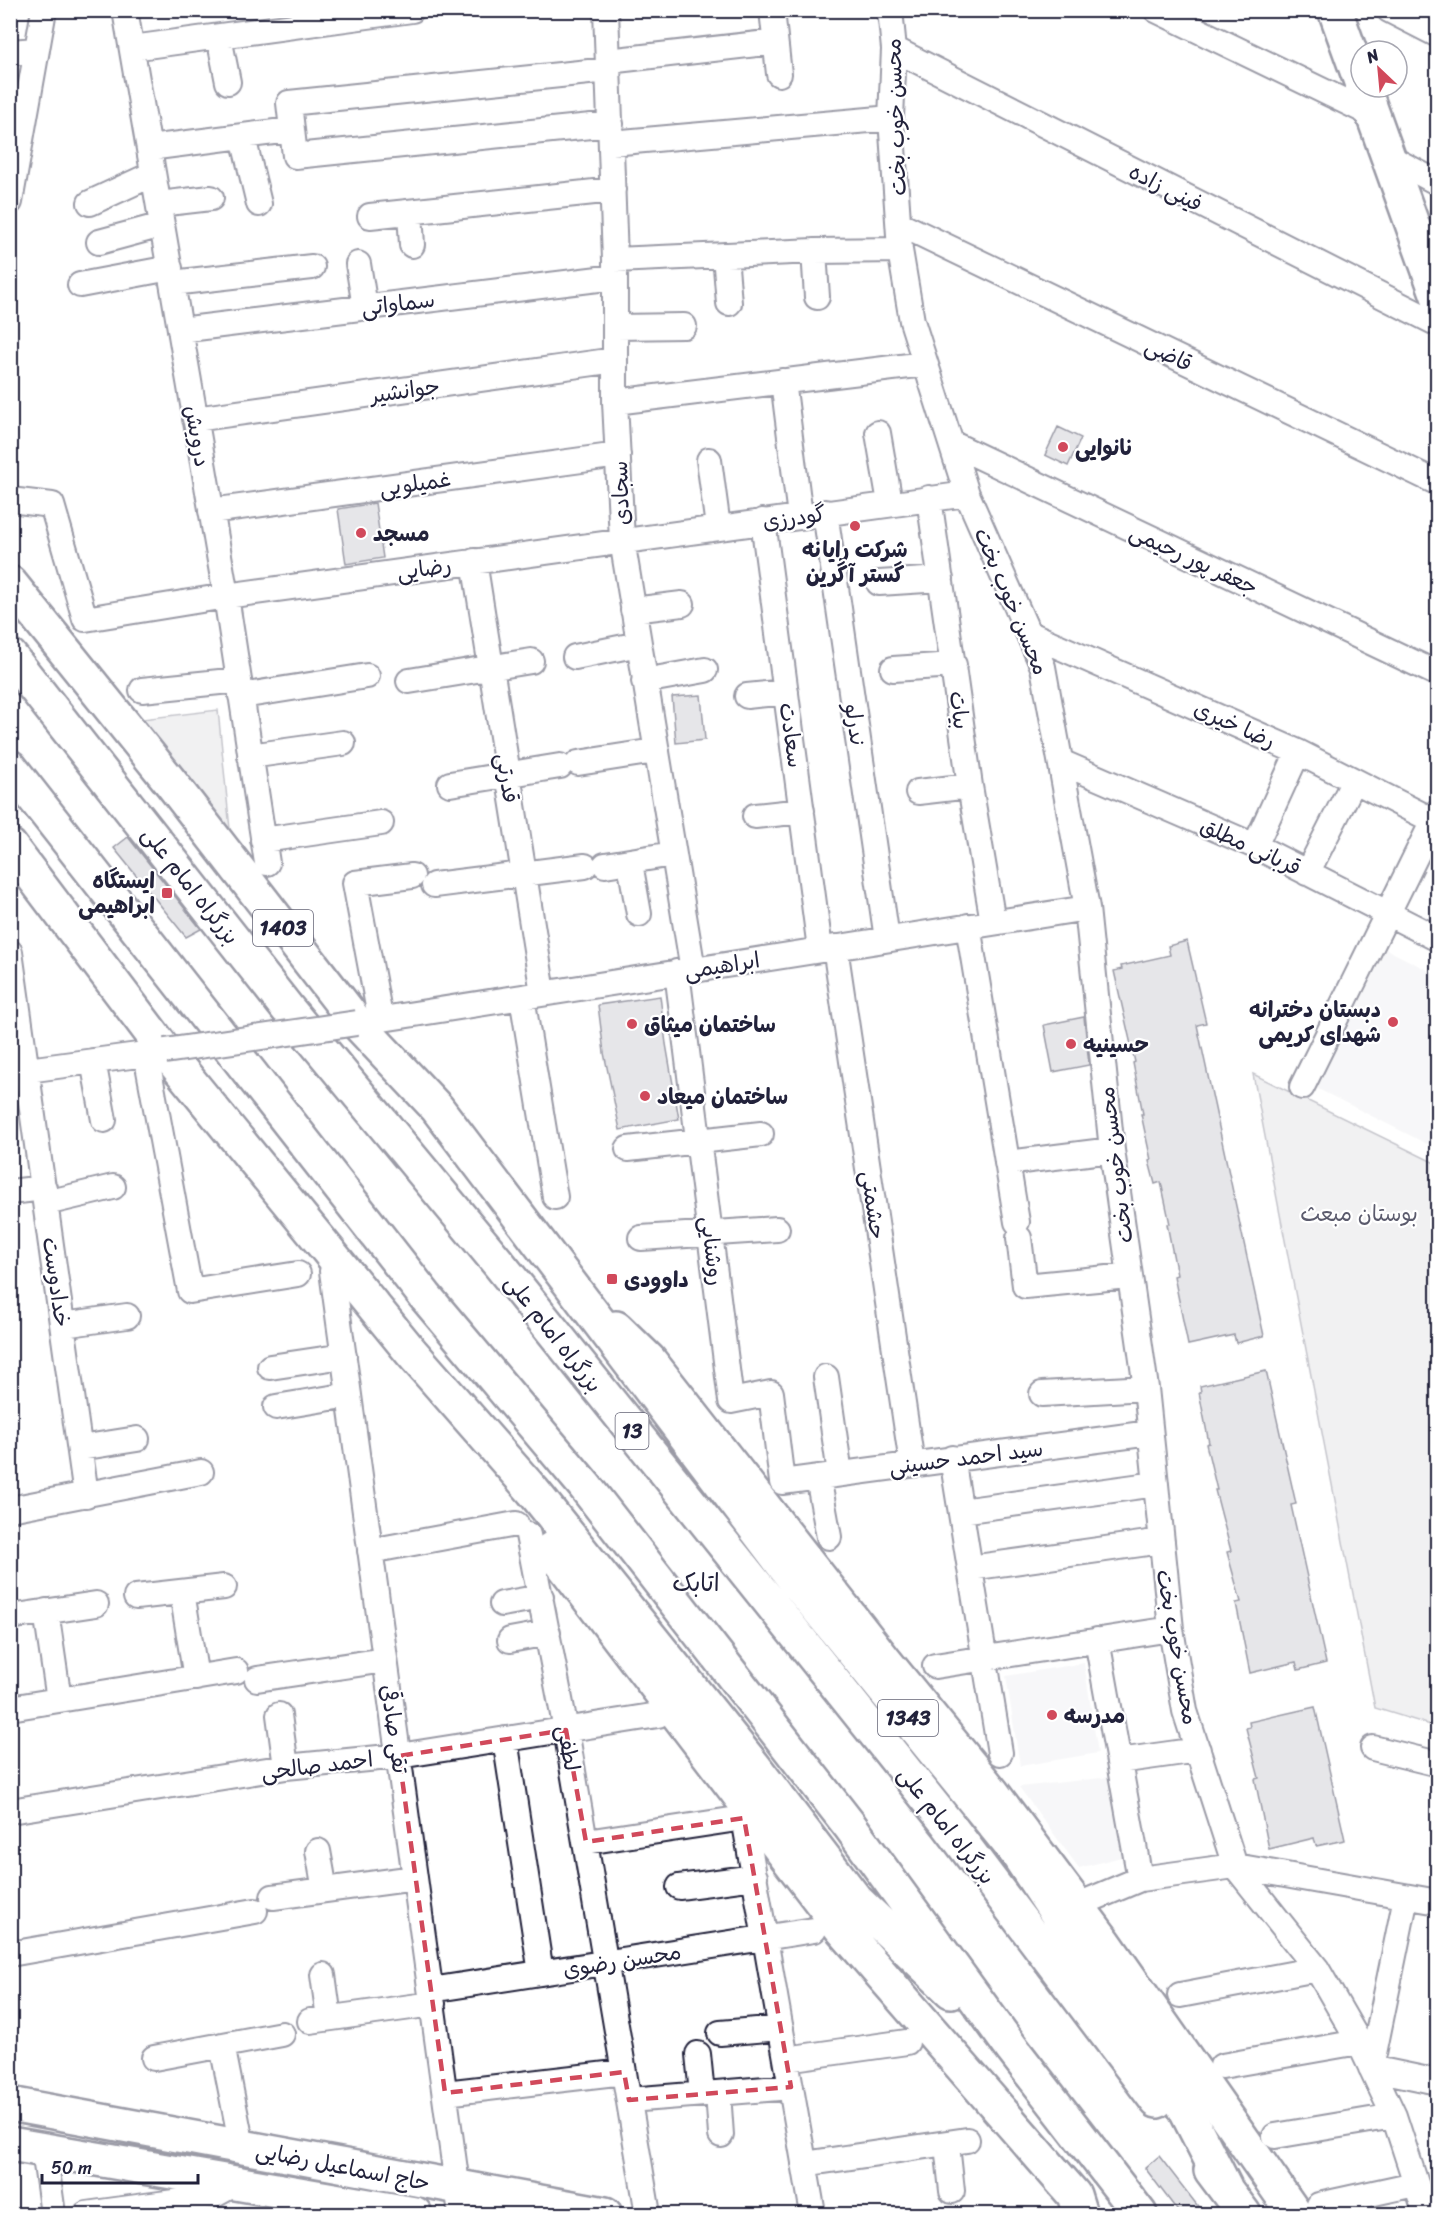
<svg xmlns="http://www.w3.org/2000/svg" width="1448" height="2225" viewBox="0 0 1448 2225" font-family="Sriracha,'Playpen Sans Arabic',sans-serif">
	<style>
		.built { fill: #eeeef1 }
		.green { fill: #dfdfe2; stroke: #80808e; stroke-width: 1.5 }
		.building { fill: #c8c8cf; stroke: #22223b; stroke-width: 1.5 }
		.lines { fill: none; stroke-linecap: round; stroke-linejoin: round }
		.street-casing { stroke: #22223b; stroke-width: 28 }
		.secondary-casing { stroke: #22223b; stroke-width: 38 }
		.highway-casing { stroke: #22223b; stroke-width: 38 }
		.street { stroke: #fff; stroke-width: 24 }
		.secondary { stroke: #fff; stroke-width: 33 }
		.highway { stroke: #fff; stroke-width: 33 }
		.street-bridge-casing { stroke: #22223b; stroke-width: 28; stroke-linecap: butt }
		.street-bridge { stroke: #fff; stroke-width: 24 }
		.marked { fill: none; stroke: #d1495b; stroke-width: 4.5; stroke-dasharray: 12 8; stroke-linejoin: round }
		.poi-dot { fill: #d1495b; stroke: #fff; stroke-width: 2 }
		.labels { text-anchor: middle; stroke-width: 4.5; stroke-linejoin: round; paint-order: stroke }
		.shield { fill: #fff; stroke: #646476; stroke-width: 1.5 }
		.shield-label { font-size: 21px; font-weight: bold; fill: #22223b }
		.street-label { font-size: 22px; fill: #22223b; stroke: #fff }
		.poi-label { font-size: 22px; font-weight: bold; fill: #22223b; stroke: #fff; text-anchor: start }
		.park-label { font-size: 22px; fill: #5b5b6d; stroke: #fff }
		.neighbourhood-label { font-size: 24px; fill: #22223b; stroke: #fff }
	</style>
	<rect width="100%" height="100%" fill="#fff"/>
	<filter id="ink" filterUnits="userSpaceOnUse"><feTurbulence type="fractalNoise" baseFrequency=".0167" numOctaves="2"/><feDisplacementMap in="SourceGraphic" scale="12" xChannelSelector="R" yChannelSelector="G"/><feConvolveMatrix kernelMatrix="1 2 1 2 8 2 1 2 1" color-interpolation-filters="sRGB"/></filter>
	<g filter="url(#ink)">
		<path class="built" d="M 1386,949 L 1437,975 L 1437,1149 L 1316,1088 Z
			M 1084,1663 L 1098,1753 L 1020,1766 L 1006,1676 Z
			M 1110,1777 L 1125,1856 L 1079,1868 L 1019,1787 Z"/>
		<path class="green" d="M 218,710 L 233,859 L 125,721 Z
			M 1253,1074 L 1437,1164 L 1437,1727 L 1375,1708 Z"/>
		<path class="building" d="M 1058,427 L 1081,438 L 1068,466 L 1045,455 Z
			M 375,503 L 383,558 L 346,564 L 338,509 Z
			M 701,695 L 705,740 L 676,743 L 672,697 Z
			M 128,837 L 201,929 L 186,937 L 114,848 Z
			M 1187,941 L 1206,1023 L 1197,1025 L 1264,1336 L 1236,1343 L 1234,1335 L 1188,1345 L 1174,1276 L 1177,1275 L 1167,1224 L 1170,1224 L 1161,1182 L 1155,1184 L 1149,1161 L 1151,1160 L 1141,1114 L 1143,1114 L 1133,1063 L 1135,1062 L 1114,971 L 1122,969 L 1121,966 L 1170,955 L 1168,946 Z
			M 660,996 L 666,1044 L 679,1119 L 620,1130 L 604,1053 L 598,1005 Z
			M 1084,1017 L 1089,1065 L 1053,1072 L 1044,1025 Z
			M 1266,1371 L 1296,1504 L 1291,1505 L 1326,1663 L 1298,1670 L 1296,1662 L 1250,1673 L 1236,1603 L 1241,1602 L 1227,1552 L 1231,1551 L 1215,1490 L 1217,1490 L 1206,1444 L 1209,1443 L 1199,1392 L 1201,1392 L 1200,1386 Z
			M 1315,1707 L 1345,1840 L 1316,1846 L 1314,1838 L 1269,1849 L 1255,1779 L 1259,1778 L 1246,1728 L 1250,1727 L 1249,1722 Z
			M 1159,2156 L 1204,2214 L 1180,2214 L 1145,2168 Z"/>
		<g class="lines">
			<g class="street-casing">
				<path id="street" d="M 125,10 L 226,596 L 267,863
					M 606,10 L 615,260 L 615,402 L 622,540 L 693,970
					M 772,10 L 779,74
					M 890,10 L 894,49 L 891,118 L 900,250 L 912,321 L 967,494 L 1043,667 L 1087,908 L 1112,1150 L 1146,1388 L 1171,1629 L 1185,1711 L 1235,1866 L 1317,1969 L 1359,2042 L 1394,2116 L 1426,2214
					M 1156,10 L 1373,115
					M 1389,10 L 1438,35
					M 219,37 L 228,82
					M 132,48 L 412,10
					M 894,49 L 1438,324
					M 10,52 L 37,50
					M 608,61 L 775,42
					M 608,70 L 289,103 L 295,156 L 611,124
					M 243,137 L 259,204
					M 611,143 L 891,118
					M 149,148 L 290,130
					M 1387,156 L 1438,183
					M 10,202 L 44,10
					M 90,203 L 153,174
					M 159,204 L 211,198
					M 410,212 L 412,245
					M 370,216 L 613,190
					M 900,224 L 1438,483
					M 99,242 L 162,225
					M 814,251 L 817,297
					M 725,255 L 729,303
					M 615,260 L 814,251 L 900,250
					M 358,264 L 365,307
					M 172,283 L 312,267
					M 80,285 L 170,268
					M 616,327 L 684,326
					M 180,330 L 615,277
					M 783,381 L 800,516
					M 615,402 L 925,364
					M 195,419 L 615,360
					M 878,433 L 890,503
					M 951,443 L 1438,674
					M 709,460 L 718,527
					M 929,498 L 970,786 L 993,922
					M 10,500 L 52,505 L 85,619 L 226,596 L 967,494
					M 211,511 L 618,455
					M 825,512 L 887,939
					M 763,521 L 820,949
					M 474,561 L 543,993
					M 879,583 L 941,579
					M 633,610 L 682,604
					M 1028,633 L 1298,752 L 1438,823
					M 575,657 L 639,644
					M 893,669 L 954,665
					M 409,681 L 531,661
					M 644,681 L 705,670
					M 142,690 L 239,680
					M 241,696 L 367,676
					M 747,696 L 786,692
					M 250,756 L 343,743
					M 1061,762 L 1255,846 L 1438,939
					M 578,763 L 655,751
					M 450,784 L 560,766
					M 918,792 L 970,786
					M 755,816 L 802,811
					M 263,840 L 381,823
					M 1255,846 L 1298,752
					M 630,863 L 639,914
					M 605,865 L 673,854
					M 1307,873 L 1354,781
					M 434,885 L 585,866
					M 968,926 L 1017,1222
					M 835,947 L 912,1464
					M 10,952 L 86,1495
					M 677,972 L 731,1401 L 771,1393 L 782,1482 L 1150,1433
					M 522,997 L 555,1197
					M 380,1017 L 355,883 L 412,876
					M 357,1023 L 1087,908
					M 146,1054 L 190,1291 L 298,1274
					M 93,1061 L 104,1120
					M 13,1072 L 160,1052
					M 1302,1087 L 1438,811
					M 628,1149 L 761,1134
					M 1007,1163 L 1112,1150
					M 10,1192 L 44,1188
					M 46,1203 L 113,1187
					M 641,1238 L 777,1229
					M 1019,1238 L 1025,1286 L 1128,1276
					M 332,1271 L 461,2214
					M 63,1325 L 127,1316
					M 270,1367 L 344,1356
					M 826,1377 L 840,1474
					M 1042,1394 L 1146,1388
					M 276,1407 L 349,1395
					M 80,1448 L 137,1439
					M 952,1458 L 1000,1753
					M 818,1477 L 829,1537
					M 10,1509 L 201,1472
					M 961,1511 L 1156,1484
					M 528,1535 L 566,1730 L 648,2214
					M 370,1551 L 516,1524
					M 970,1568 L 1162,1541
					M 182,1592 L 196,1678
					M 136,1597 L 224,1587
					M 502,1604 L 541,1597
					M 46,1611 L 59,1700
					M 10,1617 L 96,1604
					M 510,1640 L 548,1633
					M 1097,1640 L 1140,1879
					M 935,1666 L 1171,1629
					M 257,1679 L 385,1660
					M 10,1708 L 236,1671
					M 279,1715 L 286,1767
					M 505,1739 L 541,1973
					M 1373,1748 L 1438,1764
					M 1119,1761 L 1198,1750
					M 10,1811 L 286,1767 L 399,1756 L 658,1715
					M 586,1842 L 744,1818 L 813,2214
					M 318,1851 L 325,1890
					M 679,1887 L 755,1877
					M 273,1897 L 415,1878
					M 1406,1897 L 1371,2068 L 1438,2082
					M 1090,1900 L 1140,1879 L 1235,1866 L 1438,1902
					M 10,1954 L 255,1911
					M 323,1975 L 329,2018
					M 431,1990 L 814,1930
					M 1180,1995 L 1317,1969
					M 310,2021 L 433,2004
					M 720,2033 L 781,2028
					M 222,2045 L 242,2147
					M 698,2054 L 702,2094
					M 154,2058 L 282,2034
					M 786,2059 L 907,2042
					M 1222,2066 L 1359,2042
					M 445,2093 L 624,2072
					M 718,2093 L 721,2135
					M 629,2100 L 791,2087
					M 1275,2136 L 1394,2116
					M 947,2145 L 952,2191
					M 44,2150 L 53,2214
					M 804,2164 L 967,2140
					M 1319,2205 L 1415,2184
					M 86,2214 L 211,2197 L 237,2183"/>
			</g>
			<g class="secondary-casing">
				<path id="secondary" d="M 1335,10 L 1361,82
					M 1363,87 L 1438,296
					M 616,1328 L 649,1360 L 885,1661 L 992,1792 L 1105,1943 L 1295,2214
					M 10,2104 L 605,2214
					M 10,2144 L 415,2214"/>
			</g>
			<g class="highway-casing">
				<path id="highway" d="M 10,583 L 172,784 L 357,1023 L 437,1108 L 793,1578 L 1016,1852 L 1181,2101 L 1225,2187
					M 10,656 L 287,1008 L 500,1265 L 947,1823 L 1157,2101
					M 10,767 L 425,1296 L 584,1485 L 850,1826 L 1013,2050 L 1140,2214
					M 10,846 L 165,1051 L 411,1352 L 533,1491 L 753,1765 L 856,1900 L 951,1991
					M 551,1549 L 841,1928 L 1074,2195 L 1080,2214
					M 1211,2170 L 1244,2214"/>
			</g>
			<use href="#street" class="street"/>
			<use href="#secondary" class="secondary"/>
			<use href="#highway" class="highway"/>
			<g class="street-bridge-casing">
				<path id="street-bridge" d="M 165,1051 L 357,1023"/>
			</g>
			<use href="#street-bridge" class="street-bridge"/>
		</g>
	</g>
	<path d="M0 0H1448V2225H0ZM 566,1730 L 586,1842 L 744,1818 L 791,2087 L 629,2100 L 624,2072 L 445,2093 L 399,1756 Z" fill="#fff" fill-opacity=".55" fill-rule="evenodd"/>
	<path class="marked" d="M 566,1730 L 586,1842 L 744,1818 L 791,2087 L 629,2100 L 624,2072 L 445,2093 L 399,1756 Z"/>
	<g class="poi-dot">
		<circle cx="1063" cy="447" r="6"/>
		<circle cx="855" cy="526" r="6"/>
		<circle cx="361" cy="533" r="6"/>
		<rect x="161" y="887" width="12" height="12" rx="3"/>
		<circle cx="1393" cy="1022" r="6"/>
		<circle cx="632" cy="1024" r="6"/>
		<circle cx="1071" cy="1044" r="6"/>
		<circle cx="645" cy="1096" r="6"/>
		<rect x="606" y="1273" width="12" height="12" rx="3"/>
		<circle cx="1052" cy="1715" r="6"/>
	</g>
	<g class="labels">
		<g class="shield">
			<rect x="253" y="910" width="60" height="36" rx="4.5"/>
			<rect x="615.5" y="1413" width="33" height="36" rx="4.5"/>
			<rect x="878" y="1700" width="60" height="36" rx="4.5"/>
		</g>
		<g class="shield-label">
			<text x="283" y="935">1403</text>
			<text x="632" y="1438">13</text>
			<text x="908" y="1725">1343</text>
		</g>
		<g class="street-label">
			<text transform="translate(895 117) rotate(-92)" y="8">محسن خوب بخت</text>
			<text transform="translate(1166 187) rotate(27)" y="8">فینی زاده</text>
			<text transform="translate(398 303) rotate(-7)" y="8">سماواتی</text>
			<text transform="translate(1169 354) rotate(26)" y="8">قاضی</text>
			<text transform="translate(405 390) rotate(-8)" y="8">جوانشیر</text>
			<text transform="translate(198 436) rotate(80)" y="8">درویش</text>
			<text transform="translate(415 483) rotate(-8)" y="8">غمیلویی</text>
			<text transform="translate(620 493) rotate(-92)" y="8">سجادی</text>
			<text transform="translate(794 517) rotate(-8)" y="8">گودرزی</text>
			<text transform="translate(1194 559) rotate(25)" y="8">جعفر پور رحیمی</text>
			<text transform="translate(424 568) rotate(-8)" y="8">رضایی</text>
			<text transform="translate(1012 601) rotate(67)" y="8">محسن خوب بخت</text>
			<text transform="translate(960 710) rotate(83)" y="8">بیات</text>
			<text transform="translate(1235 724) rotate(24)" y="8">رضا خیری</text>
			<text transform="translate(856 725) rotate(82)" y="8">ندرلو</text>
			<text transform="translate(792 735) rotate(82)" y="8">سعادت</text>
			<text transform="translate(508 778) rotate(81)" y="8">قدرتی</text>
			<text transform="translate(1251 846) rotate(25)" y="8">قربانی مطلق</text>
			<text transform="translate(191 885) rotate(52)" y="8">بزرگراه امام علی</text>
			<text transform="translate(722 965) rotate(-9)" y="8">ابراهیمی</text>
			<text transform="translate(1115 1165) rotate(-97)" y="8">محسن خوب بخت</text>
			<text transform="translate(874 1205) rotate(82)" y="8">حشمتی</text>
			<text transform="translate(713 1251) rotate(83)" y="8">روشنایی</text>
			<text transform="translate(57 1282) rotate(82)" y="8">خدادوست</text>
			<text transform="translate(554 1333) rotate(52)" y="8">بزرگراه امام علی</text>
			<text transform="translate(966 1457) rotate(-7)" y="8">سید احمد حسینی</text>
			<text transform="translate(1178 1647) rotate(80)" y="8">محسن خوب بخت</text>
			<text transform="translate(395 1729) rotate(82)" y="8">تقی صادقی</text>
			<text transform="translate(569 1748) rotate(80)" y="8">لطفی</text>
			<text transform="translate(317 1765) rotate(-7)" y="8">احمد صالحی</text>
			<text transform="translate(947 1825) rotate(52)" y="8">بزرگراه امام علی</text>
			<text transform="translate(622 1960) rotate(-9)" y="8">محسن رضوی</text>
			<text transform="translate(343 2166) rotate(11)" y="8">حاج اسماعیل رضایی</text>
		</g>
		<g class="poi-label">
			<text x="1075" y="455">نانوایی</text>
			<text x="373" y="541">مسجد</text>
			<text x="855" y="557" text-anchor="middle">شرکت رایانه<tspan x="855" dy="25">گستر آگرین</tspan></text>
			<text x="155" y="888" text-anchor="end">ایستگاه<tspan x="155" dy="25">ابراهیمی</tspan></text>
			<text x="1381" y="1017" text-anchor="end">دبستان دخترانه<tspan x="1381" dy="25">شهدای کریمی</tspan></text>
			<text x="644" y="1032">ساختمان میثاق</text>
			<text x="1083" y="1052">حسینیه</text>
			<text x="657" y="1104">ساختمان میعاد</text>
			<text x="624" y="1287">داوودی</text>
			<text x="1064" y="1723">مدرسه</text>
		</g>
		<g class="park-label">
			<text x="1359" y="1221">بوستان مبعث</text>
		</g>
		<g class="neighbourhood-label">
			<text x="696" y="1591">اتابک</text>
		</g>
	</g>
	<rect width="1448" height="2225" fill="none" stroke="#fff" stroke-width="36"/>
	<rect x="18" y="18" width="1412" height="2189" fill="none" stroke="#22223b" stroke-width="2" filter="url(#ink)"/>
	<g transform="translate(1379 69) rotate(334)"><circle r="28" fill="#ffffff" stroke="#a7a7b1" stroke-width="1.5"/>
	<path d="M0-4.5L10 22L0 15L-10 22Z" fill="#d1495b"/>
	<text y="-9" font-size="16" font-weight="bold" text-anchor="middle" fill="#22223b">N</text>
	</g>
	<path d="M42 2174v9h156v-9" fill="none" stroke="#22223b" stroke-width="3"/>
	<text x="51" y="2174" font-size="18" fill="#22223b" stroke="#ffffff" stroke-width="4.5" paint-order="stroke">50 m</text>
</svg>
